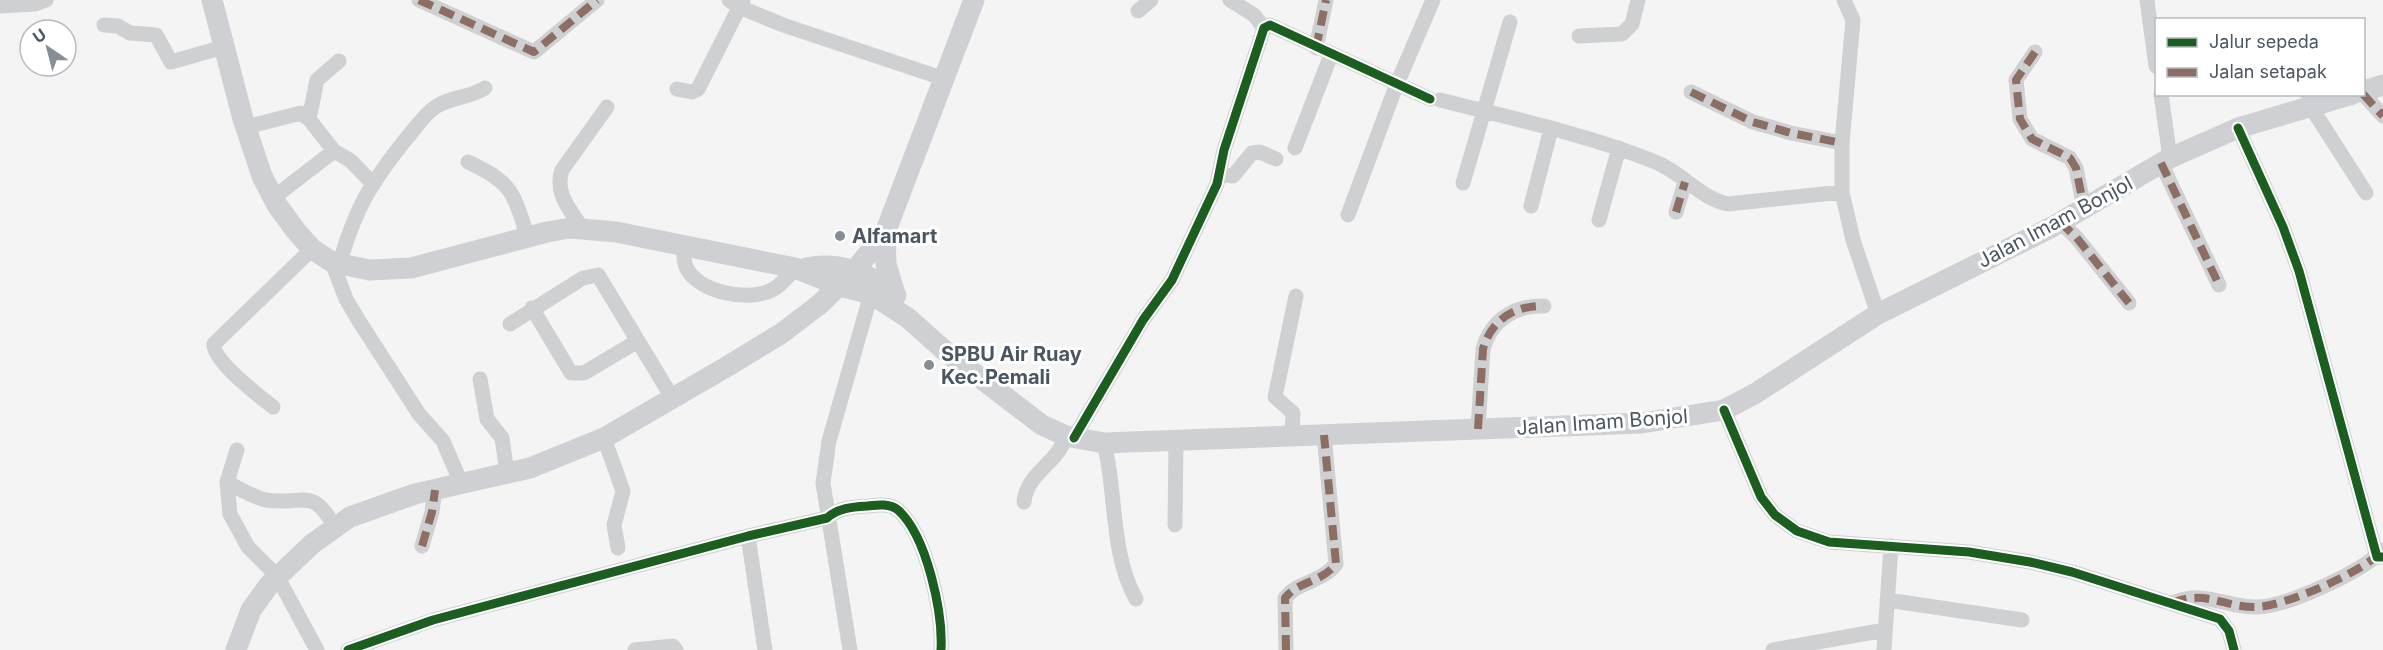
<svg xmlns="http://www.w3.org/2000/svg" width="2383" height="650" viewBox="0 0 2383 650" font-family="Inter,sans-serif">
	<style>
		.lines { fill: none; stroke-linecap: round; stroke-linejoin: round }
		.street { stroke: #ced0d2; stroke-width: 15 }
		.secondary { stroke: #ced0d4; stroke-width: 21 }
		.quiet { stroke: #8d6e63; stroke-width: 8; stroke-dasharray: 15 8; stroke-linecap: butt }
		.cycleway-casing { stroke: #fff; stroke-width: 13 }
		.cycleway { stroke: #1b5e20; stroke-width: 9 }
		.poi-dot { fill: #868d94; stroke: #fff; stroke-width: 2 }
		.labels { text-anchor: middle; stroke-width: 6; stroke-linejoin: round; paint-order: stroke }
		.street-label { font-size: 20px; fill: #4a5661; stroke: #fff }
		.poi-label { font-size: 20px; font-weight: bold; fill: #4a5661; stroke: #fff; text-anchor: start }
	</style>
	<rect width="100%" height="100%" fill="#f4f4f4"/>
	<g class="lines">
		<path class="street" d="M 419,0 L 534,52 L 597,0
			M 729,0 L 739,7 L 783,25 L 945,79
			M 1230,0 L 1254,15 L 1264,28
			M 1844,0 L 1853,20 L 1842,143 L 1842,192 L 1853,240 L 1878,314
			M 2147,0 L 2156,66
			M 0,6 L 35,4 L 46,0
			M 1138,11 L 1151,0
			M 104,25 L 118,26 L 130,33 L 156,35 L 171,62 L 224,47
			M 1579,36 L 1622,34 L 1632,24 L 1638,0
			M 1316,48 L 1326,0
			M 2035,52 L 2016,80 L 2020,119 L 2032,139 L 2070,158 L 2076,168 L 2084,208
			M 677,89 L 692,92 L 698,89 L 743,0
			M 1691,92 L 1753,122 L 1791,133 L 1842,143
			M 2161,94 L 2170,158
			M 2308,94 L 2311,107 L 2366,193
			M 2363,94 L 2383,116
			M 1440,100 C 1511,118 1585,134 1653,161 C 1681,171 1699,198 1728,204 L 1842,192
			M 309,119 L 317,80 L 339,61
			M 246,127 L 301,113 L 309,119 L 334,151 L 351,161 L 372,183
			M 2238,128 L 2283,227 L 2299,271 L 2377,557 L 2383,557
			M 1295,148 L 1331,55
			M 468,162 C 513,183 513,192 528,238
			M 2161,163 L 2219,285
			M 1220,174 L 1233,176 L 1252,153 L 1260,152 L 1276,159
			M 1463,183 L 1510,22
			M 273,198 L 334,151
			M 1531,206 L 1551,129
			M 1676,212 L 1685,182
			M 1348,215 L 1396,86 L 1433,0
			M 1599,220 L 1619,148
			M 2060,222 L 2076,237 L 2129,303
			M 583,229 C 570,210 554,193 562,170 L 607,107
			M 683,246 C 684,254 683,262 687,269 C 701,293 748,302 772,290 C 782,285 788,276 795,268
			M 332,262 L 346,299 L 359,321 L 419,414 L 443,441 L 461,483
			M 339,265 C 355,209 370,184 406,139 C 415,129 423,116 434,108 C 450,96 468,99 485,88
			M 532,308 L 571,373 L 584,373 L 636,342
			M 510,324 L 583,278 L 598,275 L 673,399
			M 480,379 L 487,419 L 502,438 L 507,473
			M 273,407 C 259,396 213,361 214,344 L 312,249
			M 1724,410 L 1761,497 L 1775,515 L 1797,531 L 1829,542 L 1969,552 L 2030,562 L 2072,572 L 2220,619 L 2229,631 L 2234,650
			M 1478,429 L 1483,349 C 1491,320 1515,305 1544,306
			M 1292,436 L 1293,413 L 1275,397 L 1296,296
			M 604,438 L 623,491 L 614,525 L 618,548
			M 1074,438 L 1143,320 L 1172,280 L 1217,184 L 1224,150 L 1264,28 L 1270,25 L 1430,99
			M 1104,443 C 1117,493 1110,553 1136,599
			M 237,450 L 227,482 L 230,514 L 248,547 L 277,576 L 317,650
			M 227,482 C 239,489 253,497 266,500 C 303,506 311,485 335,527
			M 1024,502 C 1027,472 1057,465 1066,436
			M 1175,525 L 1176,442
			M 748,536 L 765,650
			M 422,546 L 432,512 L 435,490
			M 1887,600 L 2022,620
			M 2172,603 C 2207,589 2224,608 2258,607 C 2288,606 2361,572 2383,550
			M 348,650 L 433,620 L 748,536 L 827,518 C 838,508 852,507 867,506 C 877,505 889,503 898,510 C 927,536 943,613 941,650
			M 635,650 L 673,646 L 676,650
			M 850,650 L 823,483 L 829,441 L 871,294
			M 1286,650 L 1285,598 C 1298,581 1321,583 1336,564 L 1324,435
			M 1773,650 L 1885,630
			M 1884,650 L 1891,546"/>
		<path class="secondary" d="M 212,0 L 243,119 L 262,176 L 277,205 L 296,231 L 312,249 L 332,262 L 369,270 L 411,268 L 547,232 L 570,228 L 616,232 L 795,268 L 840,286 L 871,294 L 908,318 L 945,351 L 1042,425 L 1066,436 L 1104,443 L 1642,423 L 1724,410 L 1756,393 L 1878,314 L 2052,227 L 2170,158 L 2238,128 L 2353,94
			M 2364,91 L 2383,85
			M 885,233 L 886,264 L 895,294
			M 806,268 C 840,261 871,274 896,295
			M 236,650 L 251,610 L 269,585 L 312,544 L 350,517 L 415,494 L 530,468 L 604,438 L 728,366 L 782,333 L 820,304 L 855,270 L 885,233 L 974,0"/>
		<path class="quiet" d="M 419,0 L 534,52 L 597,0
			M 1316,48 L 1326,0
			M 2035,52 L 2016,80 L 2020,119 L 2032,139 L 2070,158 L 2076,168 L 2084,208
			M 1691,92 L 1753,122 L 1791,133 L 1842,143
			M 2363,94 L 2383,116
			M 2161,163 L 2219,285
			M 1676,212 L 1685,182
			M 2060,222 L 2076,237 L 2129,303
			M 1478,429 L 1483,349 C 1491,320 1515,305 1544,306
			M 422,546 L 432,512 L 435,490
			M 2172,603 C 2207,589 2224,608 2257,607 C 2285,606 2359,573 2379,554
			M 1286,650 L 1285,598 C 1298,581 1321,583 1336,564 L 1324,435"/>
		<g class="cycleway-casing">
			<path id="cycleway" d="M 2238,128 L 2283,227 L 2299,271 L 2377,557 L 2383,557
				M 1724,410 L 1761,497 L 1775,515 L 1797,531 L 1829,542 L 1969,552 L 2030,562 L 2072,572 L 2220,619 L 2229,631 L 2234,650
				M 1074,438 L 1143,320 L 1172,280 L 1217,184 L 1224,150 L 1264,28 L 1270,25 L 1430,99
				M 348,650 L 433,620 L 748,536 L 827,518 C 838,508 852,507 867,506 C 877,505 889,503 898,510 C 927,536 943,613 941,650"/>
		</g>
		<use href="#cycleway" class="cycleway"/>
	</g>
	<g class="poi-dot">
		<circle cx="840" cy="236" r="6"/>
		<circle cx="929" cy="365" r="6"/>
	</g>
	<g class="labels">
		<g class="street-label">
			<text transform="translate(2055 222) rotate(-28)" y="7">Jalan Imam Bonjol</text>
			<text transform="translate(1602 422) rotate(-4)" y="7">Jalan Imam Bonjol</text>
		</g>
		<g class="poi-label">
			<text x="852" y="243">Alfamart</text>
			<text x="941" y="361">SPBU Air Ruay<tspan x="941" dy="23">Kec.Pemali</tspan></text>
		</g>
	</g>
	<rect x="2155" y="18" width="210" height="78" fill="#ffffff" stroke="#b7bbc0" stroke-width="1.5"/>
	<rect x="2167" y="38" width="30" height="9" fill="#1b5e20" stroke="#b7bbc0" stroke-width="1.5"/>
	<text x="2209" y="48" font-size="18" fill="#4a5661">Jalur sepeda</text>
	<rect x="2167" y="68" width="30" height="9" fill="#8d6e63" stroke="#b7bbc0" stroke-width="1.5"/>
	<text x="2209" y="78" font-size="18" fill="#4a5661">Jalan setapak</text>
	<g transform="translate(48 48) rotate(325)"><circle r="28" fill="#ffffff" stroke="#b7bbc0" stroke-width="1.5"/>
	<path d="M0-4.5L10 22L0 15L-10 22Z" fill="#868d94"/>
	<text y="-9" font-size="16" font-weight="bold" text-anchor="middle" fill="#4a5661">U</text>
	</g>
</svg>
